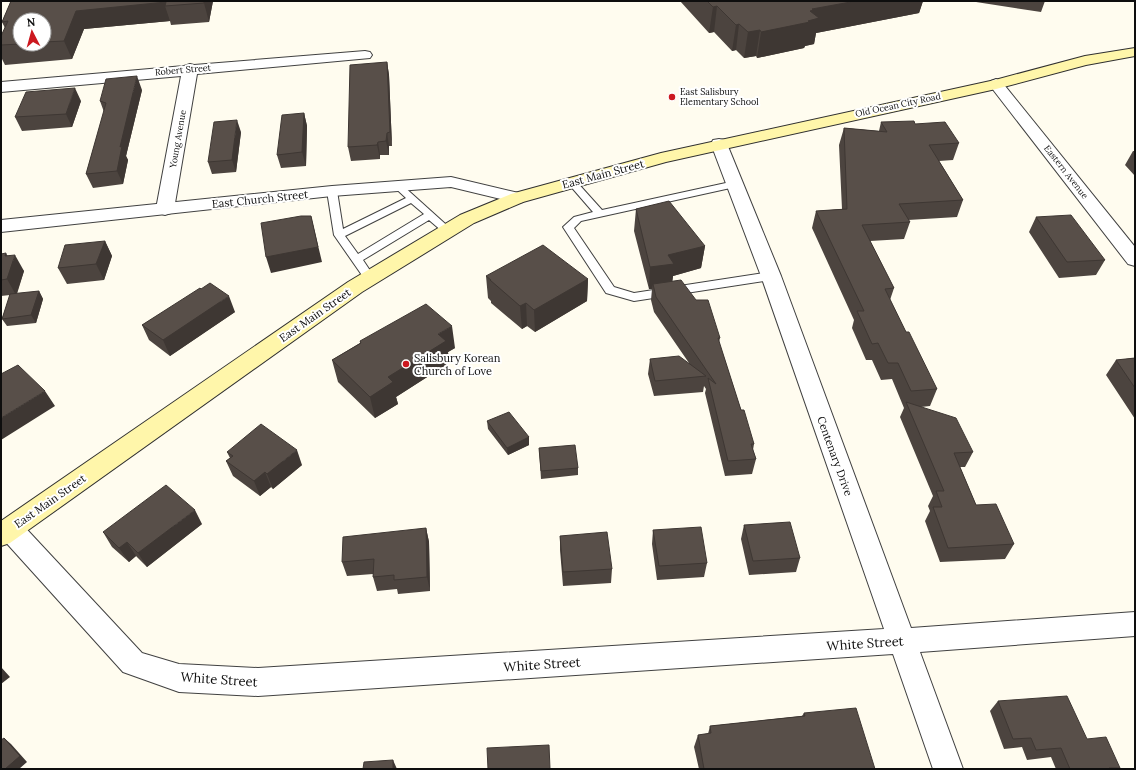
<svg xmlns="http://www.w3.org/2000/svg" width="1136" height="770" viewBox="0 0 1136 770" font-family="Lora,serif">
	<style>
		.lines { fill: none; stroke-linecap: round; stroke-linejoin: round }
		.service-casing { stroke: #414141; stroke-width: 2 }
		.minor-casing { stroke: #414141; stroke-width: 2 }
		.tertiary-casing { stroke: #414141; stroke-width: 2 }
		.secondary-casing { stroke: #303030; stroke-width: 2 }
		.service { fill: #fff; fill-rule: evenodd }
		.minor { fill: #fff; fill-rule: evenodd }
		.tertiary { fill: #fff; fill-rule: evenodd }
		.secondary { fill: #fff6aa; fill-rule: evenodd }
		.wall { fill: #4c443f; fill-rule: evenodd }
		.shaded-wall { fill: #3e3733 }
		.building { fill: #584f49; stroke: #3e3733 }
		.poi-dot { fill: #cc181f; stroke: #fff; stroke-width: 1.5 }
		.labels { text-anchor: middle; stroke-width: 4; stroke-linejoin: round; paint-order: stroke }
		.far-street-label { font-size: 9px; fill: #0e0e0e; stroke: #fff }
		.far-poi-label { font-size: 9px; fill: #0e0e0e; stroke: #fff; text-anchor: start }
		.street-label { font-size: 11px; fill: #0e0e0e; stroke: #fff }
		.poi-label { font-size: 11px; fill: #0e0e0e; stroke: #fff; text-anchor: start }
		.near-street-label { font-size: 13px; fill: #0e0e0e; stroke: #fff }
	</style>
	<rect width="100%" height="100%" fill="#fffcef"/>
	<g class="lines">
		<g class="service-casing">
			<path id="service" d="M 572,179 L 575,180 L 602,210 L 735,181 L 740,184 L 735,187 L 581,221 L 574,228 L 614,287 L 634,293 L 771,272 L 775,273 L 776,276 L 775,279 L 771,280 L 634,301 L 606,293 L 563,227 L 574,217 L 593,212 L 567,182 Z
				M 398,183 L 401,184 L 452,230 L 447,233 L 443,232 L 429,220 L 363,260 L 375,278 L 374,281 L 366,281 L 334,235 L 327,191 L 332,188 L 337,191 L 343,229 L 406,198 L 393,186 ZM 411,203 L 424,214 L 358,254 L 345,236 Z"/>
		</g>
		<g class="minor-casing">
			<path id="minor" d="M 365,51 L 370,52 L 372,55 L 370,58 L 197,74 L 174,209 L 171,213 L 165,215 L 159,213 L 156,209 L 181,76 L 1,92 L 1,82 L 184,66 L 190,64 L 194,65 Z
				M 996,79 L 1001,81 L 1135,247 L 1135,266 L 1128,264 L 991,87 L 988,84 L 991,81 Z
				M 719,139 L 725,140 L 727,144 L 781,276 L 911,628 L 1135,612 L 1135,636 L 920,652 L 963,769 L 933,769 L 893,654 L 258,696 L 179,692 L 123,672 L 1,537 L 1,521 L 10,518 L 19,521 L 142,653 L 179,664 L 258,668 L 884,629 L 761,276 L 711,144 L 713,140 Z"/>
		</g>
		<g class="tertiary-casing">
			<path id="tertiary" d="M 451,177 L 523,194 L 526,198 L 523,202 L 517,203 L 451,187 L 332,196 L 1,232 L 1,220 L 332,186 Z"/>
		</g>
		<g class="secondary-casing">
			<path id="secondary" d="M 1135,48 L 1135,56 L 1086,65 L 996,89 L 666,162 L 523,202 L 474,223 L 362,292 L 10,543 L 1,546 L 1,521 L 348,282 L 460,215 L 511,194 L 661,153 L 995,80 L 1085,56 Z"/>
		</g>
		<use href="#service" class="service"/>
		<use href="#minor" class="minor"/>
		<use href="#tertiary" class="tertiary"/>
		<use href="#secondary" class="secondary"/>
	</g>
	<path class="wall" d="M 11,1 L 213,1 L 209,22 L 171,25 L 170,21 L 84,29 L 72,59 L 5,65 L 1,57 L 1,45 L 5,28 L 2,22 ZM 44,20 L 44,44 L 20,44 Z
		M 680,1 L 923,1 L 919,13 L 816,33 L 814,44 L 805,46 L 804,48 L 757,58 L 756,56 L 744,58 L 736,50 L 732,51 L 714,32 L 709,33 Z
		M 976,1 L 1045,1 L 1041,12 L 976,2 Z
		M 387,62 L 389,75 L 392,146 L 389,146 L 389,155 L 380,155 L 380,159 L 351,161 L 348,147 Z
		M 142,90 L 126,156 L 128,160 L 123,184 L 93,188 L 86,174 L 104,112 L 100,101 Z
		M 81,101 L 72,127 L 22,131 L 15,117 Z
		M 304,113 L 307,126 L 306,166 L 281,168 L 277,155 Z
		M 881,122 L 915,124 L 959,143 L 953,160 L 939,161 L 963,200 L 957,217 L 908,220 L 910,222 L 904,239 L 870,241 L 894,288 L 890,300 L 906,332 L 937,389 L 930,406 L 921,407 L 973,452 L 965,467 L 960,467 L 976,505 L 1014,544 L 1005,559 L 940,562 L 925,521 L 930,511 L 928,506 L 933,496 L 900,417 L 904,408 L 892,379 L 881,380 L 872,360 L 866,360 L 852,328 L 854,320 L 812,228 L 816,211 L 842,209 L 839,145 L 844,128 L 879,131 Z
		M 241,132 L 236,172 L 212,174 L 208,162 Z
		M 1133,151 L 1135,151 L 1135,176 L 1125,165 Z
		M 636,209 L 705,246 L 701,268 L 673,276 L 672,281 L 720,338 L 719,342 L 741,410 L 754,444 L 753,450 L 756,459 L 752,474 L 725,476 L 705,393 L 706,389 L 704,386 L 703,392 L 654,396 L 648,374 L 650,359 L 689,363 L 654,312 L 651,300 L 652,289 L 649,289 L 634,231 Z
		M 1036,217 L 1105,260 L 1096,275 L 1059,278 L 1029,232 Z
		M 105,241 L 112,256 L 104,280 L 67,284 L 58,268 Z
		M 1,254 L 8,256 L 24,271 L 17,294 L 39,291 L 43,299 L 36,323 L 7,326 L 2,319 L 10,295 L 1,296 Z
		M 486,276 L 588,279 L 587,301 L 535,332 L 527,326 L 522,329 L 491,303 L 491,301 L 488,298 Z
		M 201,289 L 235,312 L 170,356 L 149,340 L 142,325 Z
		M 360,341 L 455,348 L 448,352 L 449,363 L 396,397 L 398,404 L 375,418 L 338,382 L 332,360 L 360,343 Z
		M 1135,358 L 1135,419 L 1106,375 L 1116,360 Z
		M 487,421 L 529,437 L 529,445 L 508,455 L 488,429 Z
		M 539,448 L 578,468 L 578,475 L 541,479 Z
		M 227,452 L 302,465 L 273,489 L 271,487 L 260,496 L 233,476 L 226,461 L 230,458 Z
		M 202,524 L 147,567 L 136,556 L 129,562 L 112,547 L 103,532 Z
		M 744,525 L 800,558 L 796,572 L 749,575 L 741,539 Z
		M 426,528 L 429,542 L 430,591 L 398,594 L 397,589 L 377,591 L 373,577 L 373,574 L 347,576 L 342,562 Z
		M 653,530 L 707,563 L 704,577 L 657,580 L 652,544 Z
		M 560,536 L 612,569 L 611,583 L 563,586 L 560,550 Z
		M 998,701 L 1087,739 L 1120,768 L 1118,769 L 1056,769 L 1051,757 L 1027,760 L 1022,747 L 1004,749 L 990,711 Z
		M 804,713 L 875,769 L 699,769 L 694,747 L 698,735 L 708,734 L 710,726 L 802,716 Z"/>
	<path class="shaded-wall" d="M 204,1 L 213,1 L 209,22 L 204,3 Z
		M 856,1 L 923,1 L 919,13 L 816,33 L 814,44 L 805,46 L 804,48 L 757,58 L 761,32 L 810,11 L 812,9 Z
		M 166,2 L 165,6 L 170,21 L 84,29 L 72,59 L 64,41 L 76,11 Z
		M 717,6 L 714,32 L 709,33 L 713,7 Z
		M 739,24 L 736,50 L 732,51 L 736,25 Z
		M 760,30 L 756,56 L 744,58 L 748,32 Z
		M 387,62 L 389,75 L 392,146 L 390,132 Z
		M 137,76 L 142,90 L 126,156 L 128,160 L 123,184 L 117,171 L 120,147 Z
		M 75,88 L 81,101 L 72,127 L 66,114 Z
		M 304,113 L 307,126 L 306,166 L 302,152 Z
		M 237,120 L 241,132 L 236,172 L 232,160 Z
		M 387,133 L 389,146 L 389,155 L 386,141 Z
		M 378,142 L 380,155 L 380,159 L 377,145 Z
		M 311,216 L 322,262 L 271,273 L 266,257 Z
		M 105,241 L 112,256 L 104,280 L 96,264 Z
		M 705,246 L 701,268 L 673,276 L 672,286 L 653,284 L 652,289 L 649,289 L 650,267 L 668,255 Z
		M 6,253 L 12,264 L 15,255 L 24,271 L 16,295 L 7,279 L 5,256 Z
		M 588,279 L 587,301 L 535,332 L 534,310 Z
		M 39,291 L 43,299 L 36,323 L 31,315 Z
		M 229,296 L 235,312 L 170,356 L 163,340 Z
		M 526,303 L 527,326 L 522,329 L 520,306 Z
		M 452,326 L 455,348 L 448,352 L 449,363 L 396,397 L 398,404 L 375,418 L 370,397 L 388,377 L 438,334 Z
		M 45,391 L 55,406 L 1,440 L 1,418 Z
		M 529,437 L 529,445 L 508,455 L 507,448 Z
		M 297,450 L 302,465 L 273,489 L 267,474 Z
		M 265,472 L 271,487 L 260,496 L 254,481 Z
		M 195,510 L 202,524 L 147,567 L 138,553 Z
		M 426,528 L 429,542 L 430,591 L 427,577 Z
		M 127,542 L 136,556 L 129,562 L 119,548 Z
		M 1,667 L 10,677 L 1,684 Z
		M 4,738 L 11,744 L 27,762 L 19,769 L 5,769 Z
		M 393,760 L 397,769 L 393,769 Z"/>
	<path class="building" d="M 11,1 L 204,1 L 204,3 L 165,6 L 166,2 L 76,11 L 64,41 L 44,42 L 44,20 L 20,20 L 20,44 L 1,45 L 1,36 L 8,21 L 2,22 Z
		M 707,1 L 856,1 L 812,9 L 814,10 L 810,11 L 819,18 L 808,21 L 810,22 L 761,32 L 760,30 L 748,32 L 739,24 L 736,25 L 717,6 L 713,7 Z
		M 387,62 L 390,132 L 387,133 L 386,141 L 378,142 L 377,145 L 348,147 L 350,65 Z
		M 137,76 L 120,147 L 122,146 L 117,171 L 86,174 L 106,103 L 100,101 L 106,79 Z
		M 75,88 L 66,114 L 15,117 L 26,92 Z
		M 304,113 L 302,152 L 277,155 L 282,115 Z
		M 237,120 L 232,160 L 208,162 L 214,122 Z
		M 914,121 L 915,124 L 945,122 L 959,143 L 929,145 L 963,200 L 899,204 L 910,222 L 862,225 L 894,288 L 885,289 L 906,332 L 909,332 L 937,389 L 911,391 L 898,363 L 888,363 L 878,343 L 872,344 L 857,311 L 864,311 L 816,211 L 847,209 L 844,128 L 887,132 L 881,122 Z
		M 669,201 L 705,246 L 668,255 L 674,264 L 650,267 L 636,209 Z
		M 1071,215 L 1105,260 L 1067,262 L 1036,217 Z
		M 301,216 L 311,216 L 318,247 L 266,257 L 261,223 Z
		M 105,241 L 96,264 L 58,268 L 65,245 Z
		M 543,245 L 588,279 L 534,310 L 526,303 L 520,306 L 490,280 L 491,280 L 486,276 Z
		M 6,253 L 5,256 L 15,255 L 7,279 L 1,280 L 1,254 Z
		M 681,280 L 696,300 L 708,300 L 720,338 L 718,338 L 741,410 L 744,410 L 754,444 L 751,444 L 756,459 L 728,461 L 708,378 L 716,384 L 656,297 L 653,284 Z
		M 210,283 L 229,296 L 163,340 L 142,325 L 200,288 L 201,289 Z
		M 39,291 L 31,315 L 2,319 L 10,294 Z
		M 426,304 L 452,326 L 438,334 L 446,341 L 388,377 L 393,382 L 370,397 L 332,360 L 361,343 L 360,341 Z
		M 679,356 L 706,376 L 655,381 L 650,359 Z
		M 1135,358 L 1135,388 L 1116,360 Z
		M 18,365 L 45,391 L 1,418 L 1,374 Z
		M 906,402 L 956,418 L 973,452 L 954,453 L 976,505 L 996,504 L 1014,544 L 948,548 L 933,507 L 942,507 L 936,491 L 944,491 Z
		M 509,412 L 529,437 L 507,448 L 487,421 Z
		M 261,424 L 297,450 L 267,474 L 265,472 L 254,481 L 226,461 L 233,456 L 227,452 Z
		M 575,445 L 578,468 L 541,471 L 539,448 Z
		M 166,485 L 195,510 L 138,553 L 127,542 L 119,548 L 103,532 Z
		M 790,522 L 800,558 L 753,561 L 744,525 Z
		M 701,527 L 707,563 L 659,566 L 653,530 Z
		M 426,528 L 427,577 L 394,580 L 394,575 L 373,577 L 374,559 L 342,562 L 343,537 Z
		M 607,532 L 612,569 L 563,572 L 560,536 Z
		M 1067,696 L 1087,739 L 1106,737 L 1120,768 L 1109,768 L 1109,769 L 1070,769 L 1061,748 L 1036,750 L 1031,738 L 1013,739 L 998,701 Z
		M 856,708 L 875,769 L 704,769 L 698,735 L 711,733 L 710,726 L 805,716 L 804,713 Z
		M 4,738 L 20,756 L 5,769 L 1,769 L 1,740 Z
		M 549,745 L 550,769 L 488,769 L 487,748 Z
		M 393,760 L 393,769 L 363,769 L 364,762 Z"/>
	<g class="poi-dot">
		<circle cx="672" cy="97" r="4"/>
		<circle cx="406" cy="364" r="4"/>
	</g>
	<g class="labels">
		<g class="far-street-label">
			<text transform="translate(183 70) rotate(-5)" y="3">Robert Street</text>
			<text transform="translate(898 105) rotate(-12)" y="3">Old Ocean City Road</text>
			<text transform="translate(178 139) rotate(-80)" y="3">Young Avenue</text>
			<text transform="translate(1066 172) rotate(52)" y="3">Eastern Avenue</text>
		</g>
		<g class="far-poi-label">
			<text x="680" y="95">East Salisbury<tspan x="680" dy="10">Elementary School</tspan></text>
		</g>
		<g class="street-label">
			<text transform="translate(603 174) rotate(-15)" y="4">East Main Street</text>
			<text transform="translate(260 199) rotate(-6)" y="4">East Church Street</text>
			<text transform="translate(315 315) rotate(-35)" y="4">East Main Street</text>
			<text transform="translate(835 456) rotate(70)" y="4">Centenary Drive</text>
			<text transform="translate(50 501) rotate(-35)" y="4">East Main Street</text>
		</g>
		<g class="poi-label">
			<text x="414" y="362">Salisbury Korean<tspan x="414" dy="13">Church of Love</tspan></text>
		</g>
		<g class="near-street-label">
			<text transform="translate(865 643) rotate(-4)" y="5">White Street</text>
			<text transform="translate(542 664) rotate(-4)" y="5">White Street</text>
			<text transform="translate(219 679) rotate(4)" y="5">White Street</text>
		</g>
	</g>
	<rect width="1136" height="770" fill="none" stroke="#0e0e0e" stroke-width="4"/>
	<g transform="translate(32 32) rotate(354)"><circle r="19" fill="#ffffff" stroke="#9f9f9f"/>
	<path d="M0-3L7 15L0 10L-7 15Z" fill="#cc181f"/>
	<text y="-6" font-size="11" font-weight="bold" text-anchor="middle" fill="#0e0e0e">N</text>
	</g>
</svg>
